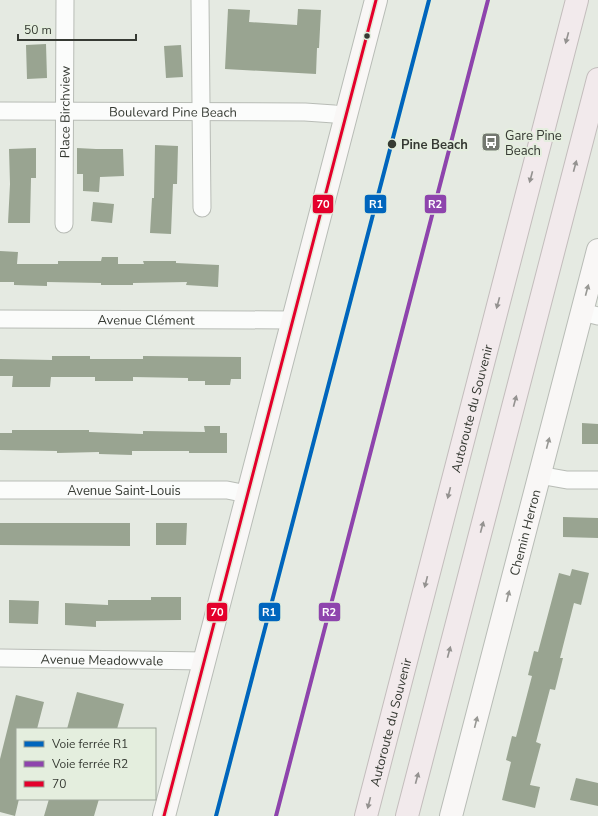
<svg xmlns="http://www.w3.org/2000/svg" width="598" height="816" viewBox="0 0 598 816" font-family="'Nunito Sans',sans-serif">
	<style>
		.building { fill: #99a491 }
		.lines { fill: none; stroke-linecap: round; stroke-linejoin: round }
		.minor-casing { stroke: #b8bcb6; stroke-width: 19 }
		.secondary-casing { stroke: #b8bcb6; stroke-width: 24 }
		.motorway-casing { stroke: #c3bdbc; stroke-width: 24 }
		.minor { stroke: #fbfcfb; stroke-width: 17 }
		.secondary { stroke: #f9f7f6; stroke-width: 22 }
		.motorway { stroke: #f2eaec; stroke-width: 22 }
		.bus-1-casing { stroke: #e4eede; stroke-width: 6 }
		.bus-1 { stroke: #e4002b; stroke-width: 3 }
		.rail-1-casing { stroke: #e4eede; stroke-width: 7 }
		.rail-2-casing { stroke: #e4eede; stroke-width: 7 }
		.rail-1 { stroke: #0065bd; stroke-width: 4 }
		.rail-2 { stroke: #8e44ad; stroke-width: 4 }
		.oneway { fill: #949290 }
		.oneway2 { fill: #989894 }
		.bus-dot { fill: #363a33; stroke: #e4eede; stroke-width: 1.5 }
		.labels { text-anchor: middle; stroke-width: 4; stroke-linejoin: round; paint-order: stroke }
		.street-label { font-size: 13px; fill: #363a33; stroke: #e4eede }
		.poi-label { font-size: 13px; fill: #363a33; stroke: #e4eede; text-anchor: start }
		.stop-label { font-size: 13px; font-weight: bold; fill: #363a33; stroke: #e4eede; text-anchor: start }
		.line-badge { stroke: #e4eede; stroke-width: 1.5 }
		.badge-label { font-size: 11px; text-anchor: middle; font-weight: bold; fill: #fff }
	</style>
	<rect width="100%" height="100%" fill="#e5eae2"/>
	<path class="building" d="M 228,9 L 250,10 L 249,22 L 297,25 L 298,9 L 321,10 L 319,48 L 317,48 L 316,74 L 225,69 Z
		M 46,44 L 47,78 L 27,79 L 26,45 Z
		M 181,45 L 183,77 L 166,78 L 164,46 Z
		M 155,145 L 178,146 L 177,184 L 173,184 L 171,234 L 150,233 L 152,198 L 154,198 Z
		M 36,148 L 36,178 L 31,178 L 30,223 L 8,223 L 10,184 L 9,149 Z
		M 77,148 L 96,149 L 123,149 L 124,176 L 100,177 L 99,192 L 83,191 L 83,174 L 77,174 Z
		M 93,202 L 114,204 L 112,223 L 91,221 Z
		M 0,251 L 18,252 L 17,264 L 58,264 L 58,261 L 101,261 L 102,257 L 118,257 L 118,264 L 144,264 L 143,261 L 176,261 L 176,263 L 219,265 L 218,287 L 186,285 L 187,282 L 133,283 L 133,285 L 101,285 L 101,283 L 47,282 L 47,286 L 14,285 L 14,282 L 0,282 Z
		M 52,356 L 90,356 L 90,359 L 143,359 L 143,356 L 241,357 L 241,379 L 231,379 L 230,385 L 205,385 L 205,381 L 188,381 L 188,378 L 133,377 L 133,381 L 95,381 L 95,377 L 51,377 L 50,387 L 12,387 L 13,376 L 0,376 L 0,359 L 52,360 Z
		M 582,423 L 598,424 L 598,444 L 582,444 Z
		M 204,426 L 220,426 L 220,433 L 227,433 L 227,453 L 189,453 L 189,451 L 132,451 L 132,455 L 99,454 L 99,452 L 57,453 L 57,451 L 0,450 L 0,433 L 12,433 L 12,430 L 89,430 L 89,432 L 143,434 L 143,431 L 205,432 Z
		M 563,517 L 598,518 L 598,538 L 563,537 Z
		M 0,523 L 130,523 L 130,546 L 0,545 Z
		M 156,523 L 187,523 L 186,545 L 156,545 Z
		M 572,569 L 589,573 L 581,605 L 574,603 L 560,658 L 563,658 L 555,690 L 550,689 L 536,742 L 541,744 L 530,785 L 540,787 L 535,808 L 502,800 L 511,762 L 506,760 L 512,736 L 516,737 L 532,676 L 528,675 L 534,651 L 538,652 L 559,573 L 570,576 Z
		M 151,597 L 181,597 L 181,620 L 96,621 L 96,627 L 65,625 L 65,603 L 108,605 L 108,600 L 151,600 Z
		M 9,600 L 39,601 L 38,624 L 9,623 Z
		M 77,692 L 124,704 L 117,729 L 67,729 Z
		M 16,695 L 44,702 L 37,729 L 17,729 L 17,799 L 19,799 L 15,816 L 0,812 L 0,759 Z
		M 576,778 L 598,783 L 598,806 L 570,800 Z
		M 49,799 L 99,799 L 94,816 L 44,816 Z"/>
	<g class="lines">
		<g class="minor-casing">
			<g id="minor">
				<path d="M 200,0 L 202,208"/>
				<path id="s1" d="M 0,111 L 305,112 L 334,114 L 346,116"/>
				<path id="s2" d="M 64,224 L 65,0"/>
				<path d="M 582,312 L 598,316"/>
				<path id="s3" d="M 0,319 L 292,320"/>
				<path d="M 539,475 L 567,480 L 598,480"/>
				<path id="s4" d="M 0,490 L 227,490 L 247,494"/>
				<path id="s5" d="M 0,658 L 205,661"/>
			</g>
		</g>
		<g class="secondary-casing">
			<g id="secondary">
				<path d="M 164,816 L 376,0"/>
				<path id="s6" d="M 451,816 L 598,250"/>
			</g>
		</g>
		<g class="motorway-casing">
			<g id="motorway">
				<path id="s7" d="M 366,816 L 577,0"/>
				<path d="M 407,816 L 598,79"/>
			</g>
		</g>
		<use href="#minor" class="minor"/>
		<use href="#secondary" class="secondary"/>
		<use href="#motorway" class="motorway"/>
		<g class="bus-1-casing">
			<path id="bus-1" d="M 164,816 L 376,0"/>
		</g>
		<use href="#bus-1" class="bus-1"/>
		<g class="rail-1-casing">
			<path id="rail-1" d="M 216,816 L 429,0"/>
		</g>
		<g class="rail-2-casing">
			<path id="rail-2" d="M 276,816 C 347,544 418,272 488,0"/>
		</g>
		<use href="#rail-1" class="rail-1"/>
		<use href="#rail-2" class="rail-2"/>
	</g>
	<defs><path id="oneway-solid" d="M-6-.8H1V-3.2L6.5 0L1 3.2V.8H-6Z"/></defs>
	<g class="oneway">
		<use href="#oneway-solid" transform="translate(567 38) rotate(105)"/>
		<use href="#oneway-solid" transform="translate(575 166) rotate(-75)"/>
		<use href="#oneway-solid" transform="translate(531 177) rotate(105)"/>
		<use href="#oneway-solid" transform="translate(498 303) rotate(105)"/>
		<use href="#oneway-solid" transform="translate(515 401) rotate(-75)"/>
		<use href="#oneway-solid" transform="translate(449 493) rotate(104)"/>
		<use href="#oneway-solid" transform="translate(482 527) rotate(-75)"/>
		<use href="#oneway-solid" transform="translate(426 582) rotate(104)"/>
		<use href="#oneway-solid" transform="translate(449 652) rotate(-75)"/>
		<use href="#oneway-solid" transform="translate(417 778) rotate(-75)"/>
		<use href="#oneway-solid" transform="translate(369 803) rotate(104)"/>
	</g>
	<g class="oneway2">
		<use href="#oneway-solid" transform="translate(587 290) rotate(-75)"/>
		<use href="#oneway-solid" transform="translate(548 443) rotate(-75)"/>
		<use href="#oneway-solid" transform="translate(508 596) rotate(-76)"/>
		<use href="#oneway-solid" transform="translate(476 722) rotate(-76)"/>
	</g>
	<defs>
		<g id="bus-square" transform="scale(1)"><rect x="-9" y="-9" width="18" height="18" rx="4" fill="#737870" stroke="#e4eede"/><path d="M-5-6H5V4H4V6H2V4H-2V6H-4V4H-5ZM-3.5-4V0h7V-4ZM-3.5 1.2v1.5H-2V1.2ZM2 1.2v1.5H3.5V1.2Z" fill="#fff"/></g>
	</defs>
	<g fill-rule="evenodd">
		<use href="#bus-square" x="491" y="142"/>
	</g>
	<g class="bus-dot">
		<circle cx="367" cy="36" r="3.5"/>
		<circle cx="392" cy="144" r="5"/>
	</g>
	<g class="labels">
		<g class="street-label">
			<text dy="5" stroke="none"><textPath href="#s2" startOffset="112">Place Birchview</textPath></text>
			<text dy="5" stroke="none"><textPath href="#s1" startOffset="173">Boulevard Pine Beach</textPath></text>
			<text dy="5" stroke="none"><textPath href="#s3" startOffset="146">Avenue Clément</textPath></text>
			<text dy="5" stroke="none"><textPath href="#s7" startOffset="421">Autoroute du Souvenir</textPath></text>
			<text dy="5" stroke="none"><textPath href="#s4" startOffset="124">Avenue Saint-Louis</textPath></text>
			<text dy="5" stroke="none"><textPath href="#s6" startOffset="293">Chemin Herron</textPath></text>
			<text dy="5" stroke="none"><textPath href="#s5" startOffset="102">Avenue Meadowvale</textPath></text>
			<text dy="5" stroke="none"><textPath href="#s7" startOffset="97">Autoroute du Souvenir</textPath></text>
		</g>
		<g class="poi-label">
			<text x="505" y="140">Gare Pine<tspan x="505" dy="15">Beach</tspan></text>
		</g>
		<g class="stop-label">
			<text x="401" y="149">Pine Beach</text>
		</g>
	</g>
	<g class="line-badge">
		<rect x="312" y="194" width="22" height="20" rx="4" fill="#e4002b"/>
		<rect x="364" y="194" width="23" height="20" rx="4" fill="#0065bd"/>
		<rect x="424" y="194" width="23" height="20" rx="4" fill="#8e44ad"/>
		<rect x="206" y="602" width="22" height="20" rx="4" fill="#e4002b"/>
		<rect x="258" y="602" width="23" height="20" rx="4" fill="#0065bd"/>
		<rect x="318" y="602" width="23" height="20" rx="4" fill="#8e44ad"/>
	</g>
	<g class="badge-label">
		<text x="323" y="208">70</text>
		<text x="376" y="208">R1</text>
		<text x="435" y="208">R2</text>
		<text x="217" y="616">70</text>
		<text x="269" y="616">R1</text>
		<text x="329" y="616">R2</text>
	</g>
	<rect x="16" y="728" width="140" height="72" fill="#e4eede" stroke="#9ea69a"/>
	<rect x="24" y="741" width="20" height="6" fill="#0065bd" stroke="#9ea69a"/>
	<text x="52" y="748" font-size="12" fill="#363a33">Voie ferrée R1</text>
	<rect x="24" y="761" width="20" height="6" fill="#8e44ad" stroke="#9ea69a"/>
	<text x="52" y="768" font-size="12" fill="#363a33">Voie ferrée R2</text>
	<rect x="24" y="781" width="20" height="6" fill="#e4002b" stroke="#9ea69a"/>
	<text x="52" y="788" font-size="12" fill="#363a33">70</text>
	<path d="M18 34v6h118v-6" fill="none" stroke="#363a33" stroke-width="2"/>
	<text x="24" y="34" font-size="12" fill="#363a33" stroke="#e4eede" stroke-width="3" paint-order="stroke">50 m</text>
</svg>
